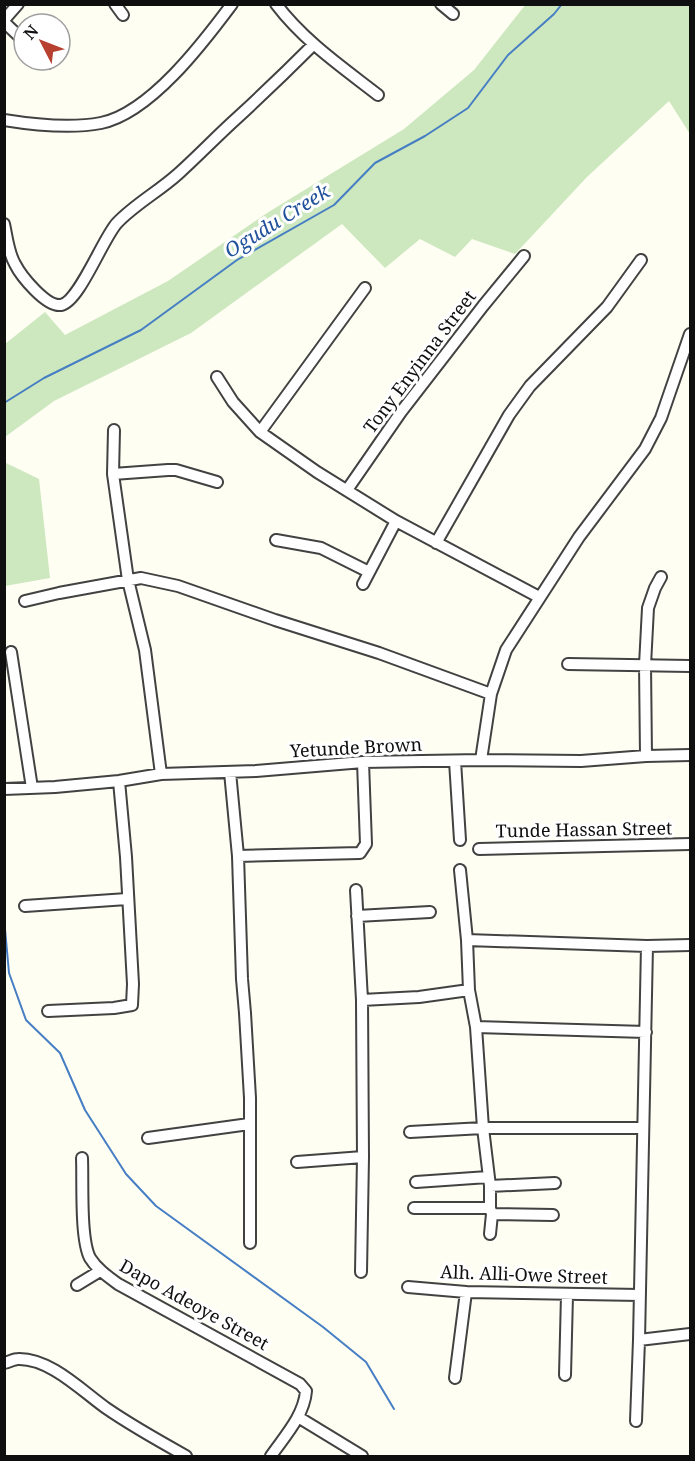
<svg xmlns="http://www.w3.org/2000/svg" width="695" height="1461" viewBox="0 0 695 1461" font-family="'Noto Serif',serif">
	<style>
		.green { fill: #cde7be }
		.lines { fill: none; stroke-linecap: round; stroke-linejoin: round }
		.stream { stroke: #467ec4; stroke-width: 2 }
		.minor-casing { stroke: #424242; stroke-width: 14 }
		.minor { stroke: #fff; stroke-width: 10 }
		.labels { text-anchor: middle; stroke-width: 6; stroke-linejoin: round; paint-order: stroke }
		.street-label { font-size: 18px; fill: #0f0f0f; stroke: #fff }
		.water-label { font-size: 20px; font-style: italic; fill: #20519a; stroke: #fff }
	</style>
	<rect width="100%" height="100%" fill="#fefef3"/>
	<path class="green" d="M 526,4 L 690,5 L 690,134 L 669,101 L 587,177 L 515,254 L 472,239 L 455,257 L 420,239 L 385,268 L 342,224 L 191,333 L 54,401 L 5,437 L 5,344 L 45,312 L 65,335 L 168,281 L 267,213 L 404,129 L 474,70 Z
		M 4,462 L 39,479 L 50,578 L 5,586 Z"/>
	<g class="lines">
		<path class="stream" d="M 4,403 L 44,378 L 141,330 L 237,260 L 334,205 L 375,163 L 425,136 L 468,108 L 508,55 L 554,14 L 562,4
			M 4,918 L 9,973 L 26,1020 L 60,1053 L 85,1110 L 126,1174 L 156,1206 L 323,1327 L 366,1362 L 394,1409"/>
		<g class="minor-casing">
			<path id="minor" d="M 115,4 L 123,15
				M 276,4 C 304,41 342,67 378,95
				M 441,4 L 453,14
				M 4,20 L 18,4
				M 4,22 L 24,41
				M 45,60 L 48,63
				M 4,120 C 35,125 70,129 101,123 C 150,113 203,43 232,4
				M 4,224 C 7,237 8,252 15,264 C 21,276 46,307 61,305 C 79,302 103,238 117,223 C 135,204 158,192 178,174 C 198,156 217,136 237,118 C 263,94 288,70 313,45
				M 217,377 L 233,402 L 260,432 L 317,472 L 396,521 L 539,597
				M 114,430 L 113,474 L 128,580 L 145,650 L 161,774
				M 260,432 L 365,288
				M 113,474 L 168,470 L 176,470 L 217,482
				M 347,490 L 401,412 L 483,306 L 524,256
				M 276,540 L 321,548 L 369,572
				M 436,543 L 509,415 L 530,386 L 607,307 L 641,260
				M 363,584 L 396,521
				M 25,601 L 59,593 L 141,578 L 178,586 L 275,620 L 379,653 L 491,694
				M 11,652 L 32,788
				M 568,664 L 690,666
				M 646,756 L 645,665 L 648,608 L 655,588 L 661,577
				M 481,760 L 491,694 L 506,650 L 579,537 L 645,449 L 661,418 L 690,334
				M 455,761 L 460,840
				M 230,772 L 238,856 L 242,979 L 245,1013 L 250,1098 L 250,1243
				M 4,789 L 55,787 L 119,781 L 161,774 L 256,771 L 363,762 L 481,760 L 581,761 L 646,756 L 690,755
				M 479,849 L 690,844
				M 238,856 L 360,853 L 366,844 L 363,762
				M 356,890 L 362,1000
				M 25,906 L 127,899
				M 357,916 L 430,912
				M 467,940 L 647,946 L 690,945
				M 48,1011 L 114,1008 L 132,1005 L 133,984 L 126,857 L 119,781
				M 476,1027 L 646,1032
				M 410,1132 L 483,1128 L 643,1128
				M 148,1138 L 249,1124
				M 82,1158 C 83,1181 80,1239 90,1258 C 97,1269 107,1276 118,1284 L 300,1384 L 306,1391 C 304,1416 284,1437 271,1456
				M 297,1162 L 363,1157
				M 416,1182 L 488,1177
				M 490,1186 L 555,1183
				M 414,1208 L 490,1208 L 490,1186 L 483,1128 L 476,1027 L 469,990 L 467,940 L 460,870
				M 490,1208 L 492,1214 L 490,1234
				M 492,1214 L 553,1215
				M 361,1272 L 363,1157 L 362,1000 L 419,997 L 469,990
				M 77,1285 L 100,1271
				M 408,1287 L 466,1292 L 640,1295
				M 639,1340 L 690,1334
				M 4,1363 C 9,1362 14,1359 18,1359 C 50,1358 82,1391 106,1408 C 132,1426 159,1441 186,1456
				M 565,1375 L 567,1295
				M 455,1378 L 466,1292
				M 298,1417 L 362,1456
				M 636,1421 L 639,1340 L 647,946"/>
		</g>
		<use href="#minor" class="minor"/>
	</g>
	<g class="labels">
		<g class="street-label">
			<text transform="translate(420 362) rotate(-53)" y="6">Tony Enyinna Street</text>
			<text transform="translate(356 748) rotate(-3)" y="6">Yetunde Brown</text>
			<text transform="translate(584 830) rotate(-1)" y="6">Tunde Hassan Street</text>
			<text transform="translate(524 1275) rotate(2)" y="6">Alh. Alli-Owe Street</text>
			<text transform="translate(194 1305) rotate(29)" y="6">Dapo Adeoye Street</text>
		</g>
		<g class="water-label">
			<text transform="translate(277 221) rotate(-32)" y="7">Ogudu Creek</text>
		</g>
	</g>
	<rect width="695" height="1461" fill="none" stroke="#0f0f0f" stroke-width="12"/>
	<g transform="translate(42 42) rotate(312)"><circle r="28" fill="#ffffff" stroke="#9f9f9f" stroke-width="1.5"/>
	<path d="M0-4.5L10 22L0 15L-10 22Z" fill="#b74030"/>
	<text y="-9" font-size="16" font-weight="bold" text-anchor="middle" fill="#0f0f0f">N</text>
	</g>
</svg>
